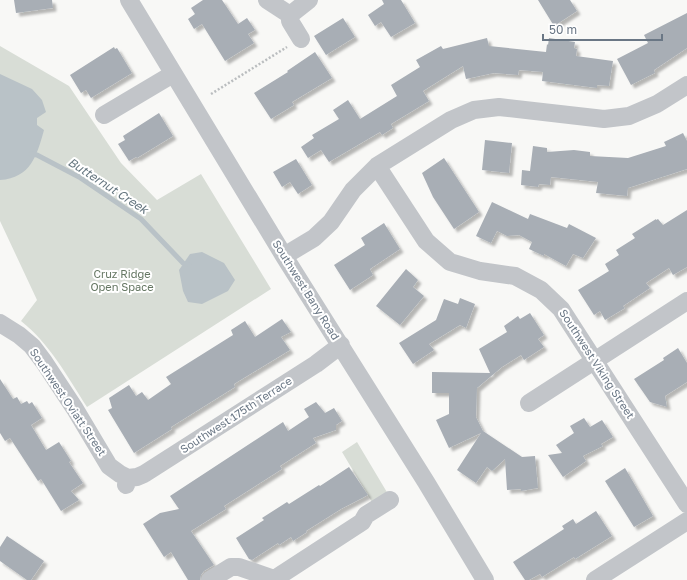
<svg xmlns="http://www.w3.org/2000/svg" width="687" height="580" viewBox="0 0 687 580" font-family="'Golos Text',sans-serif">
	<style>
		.green { fill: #d8ddd6 }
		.water { fill: #b9c2c7 }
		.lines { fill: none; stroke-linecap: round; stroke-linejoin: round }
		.stream { stroke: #b9c2c7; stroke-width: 5 }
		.building { fill: #a8aeb5; filter: url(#shadow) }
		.path { stroke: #babdbf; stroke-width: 2.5; stroke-dasharray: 2 2; stroke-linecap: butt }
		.minor { stroke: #c2c5c9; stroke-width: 18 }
		.labels { text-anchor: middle; stroke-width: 4; stroke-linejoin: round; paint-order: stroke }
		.park-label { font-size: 11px; fill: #667864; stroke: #fff }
		.street-label { font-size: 11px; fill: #6a7785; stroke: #fff }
		.water-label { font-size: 12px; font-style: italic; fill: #667780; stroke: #fff }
	</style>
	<defs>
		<filter id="shadow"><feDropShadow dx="3.5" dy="3.5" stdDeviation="1" flood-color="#0004"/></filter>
	</defs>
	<rect width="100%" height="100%" fill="#f8f8f6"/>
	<path class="green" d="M 0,46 L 69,86 L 121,163 L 157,200 L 201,174 L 271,289 L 87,407 C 67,376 50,344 21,321 L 37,300 L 0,221 Z
		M 357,442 L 391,499 L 376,509 L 342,452 Z"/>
	<path class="water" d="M 0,74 L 32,89 L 42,100 L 46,112 L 37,118 L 37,125 L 44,130 C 37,155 31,178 0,180 Z
		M 202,252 L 224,263 L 235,280 L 228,291 L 202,304 L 188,302 L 183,291 L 179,270 L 190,254 Z"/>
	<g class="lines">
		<path class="stream" d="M 31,154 L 37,155 L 79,177 L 141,219 L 183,263 L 189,265"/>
	</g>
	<path class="building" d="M 14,0 L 52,0 L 53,8 L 16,13 Z
		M 203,0 L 222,0 L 238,24 L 247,18 L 255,30 L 248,34 L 254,43 L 225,61 L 202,24 L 194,29 L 188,19 L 195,14 L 191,8 Z
		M 382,0 L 401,0 L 415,23 L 391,37 L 381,22 L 375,26 L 368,15 L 384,4 Z
		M 538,0 L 570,0 L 577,11 L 554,26 Z
		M 687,13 L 687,48 L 654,70 L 655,73 L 631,85 L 617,59 L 648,43 L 644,35 Z
		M 343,18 L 355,37 L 326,55 L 314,36 Z
		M 487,38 L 489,46 L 546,52 L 547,44 L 548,45 L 549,38 L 575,42 L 574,48 L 577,49 L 576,56 L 613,61 L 609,86 L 597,85 L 597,88 L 542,81 L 543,72 L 519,70 L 518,75 L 494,73 L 466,79 L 463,66 L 423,91 L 429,101 L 391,124 L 393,128 L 382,135 L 380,132 L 329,162 L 321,150 L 308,158 L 301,147 L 314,138 L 312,135 L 339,119 L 333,110 L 348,100 L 360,119 L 397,96 L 391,85 L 420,67 L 416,60 L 441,46 L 443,49 Z
		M 114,47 L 115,49 L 117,48 L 132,73 L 91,98 L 86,90 L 81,93 L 70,75 Z
		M 315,52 L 332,78 L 292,102 L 294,105 L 271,119 L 254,93 L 288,72 L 287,71 Z
		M 159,113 L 173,136 L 137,158 L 136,157 L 129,161 L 118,144 L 125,140 L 123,136 Z
		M 683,133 L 687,141 L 687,169 L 628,188 L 627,196 L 596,193 L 598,182 L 551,177 L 550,185 L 539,184 L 538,187 L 521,185 L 522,170 L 530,171 L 533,146 L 547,148 L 547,152 L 574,150 L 590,152 L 590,156 L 628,158 L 666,146 L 664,142 Z
		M 485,140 L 512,143 L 509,173 L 482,170 Z
		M 444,158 L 479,212 L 454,229 L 433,197 L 422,173 Z
		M 296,159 L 312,185 L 298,194 L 290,182 L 282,187 L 273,172 Z
		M 492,202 L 528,219 L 530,214 L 567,228 L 569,224 L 596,238 L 583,258 L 573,254 L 566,266 L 544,254 L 544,256 L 529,249 L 532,242 L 519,235 L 507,236 L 497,231 L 491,243 L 476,236 Z
		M 687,210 L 687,267 L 673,275 L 669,268 L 646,283 L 650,288 L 623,306 L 625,308 L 605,320 L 600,311 L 594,315 L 578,290 L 609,271 L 605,264 L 619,255 L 616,250 L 635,238 L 632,234 L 656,219 L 656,220 L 658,219 L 663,225 Z
		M 384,223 L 400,249 L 370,269 L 373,275 L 350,290 L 334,265 L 365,245 L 361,238 Z
		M 406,269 L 418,280 L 413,287 L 424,296 L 400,325 L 376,306 Z
		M 460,298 L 475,304 L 466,328 L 460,325 L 429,344 L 434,350 L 413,364 L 399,343 L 436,320 L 444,299 L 458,304 Z
		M 530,313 L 544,335 L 538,339 L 544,347 L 524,360 L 521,355 L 502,367 L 477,388 L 476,417 L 483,431 L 522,457 L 535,456 L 538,488 L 521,491 L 521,489 L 507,490 L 505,459 L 492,471 L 487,467 L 476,483 L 457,470 L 481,433 L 449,448 L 436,420 L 449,414 L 449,393 L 432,393 L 432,372 L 490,373 L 479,349 L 507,332 L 504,326 L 518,316 L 520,319 Z
		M 282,319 L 291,332 L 281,337 L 290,350 L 234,384 L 235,387 L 171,427 L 172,429 L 134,453 L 108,410 L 112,408 L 109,398 L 129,385 L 136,396 L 142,392 L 148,400 L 171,384 L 166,377 L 233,335 L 231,330 L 245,321 L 255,337 Z
		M 678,348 L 687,363 L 687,382 L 665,396 L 667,407 L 650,402 L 634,379 L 664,360 L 663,358 Z
		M 0,379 L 13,399 L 17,397 L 21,404 L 27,401 L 29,404 L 32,402 L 42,418 L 31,425 L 46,450 L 59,442 L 71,461 L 69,462 L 83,483 L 71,491 L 79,500 L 61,511 L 41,479 L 38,481 L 10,438 L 5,441 L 0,433 Z
		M 316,402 L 325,413 L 334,408 L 342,421 L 336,425 L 336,430 L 313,438 L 316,443 L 280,466 L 282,469 L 224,506 L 226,509 L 191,531 L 214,565 L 204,571 L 201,575 L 200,580 L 188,580 L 171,552 L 164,557 L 143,524 L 160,513 L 179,509 L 170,496 L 283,422 L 288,431 L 309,417 L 304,409 Z
		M 584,418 L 590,427 L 602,420 L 613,437 L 601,444 L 603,446 L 583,456 L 586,461 L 563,477 L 548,455 L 562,453 L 556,445 L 574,433 L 570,426 Z
		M 349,467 L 368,495 L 341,509 L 306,531 L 307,532 L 293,541 L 291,537 L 279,545 L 278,543 L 252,560 L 249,559 L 236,538 L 264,520 L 262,518 L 287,502 L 289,504 L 319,485 L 320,486 Z
		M 625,468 L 653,516 L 634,527 L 605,481 Z
		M 596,511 L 612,536 L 575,559 L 574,557 L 542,577 L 540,574 L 529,580 L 525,580 L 513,562 L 564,529 L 562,526 L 573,519 L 576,524 Z
		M 7,536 L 44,561 L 31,580 L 27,580 L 0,561 L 0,547 Z"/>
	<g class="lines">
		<path class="path" d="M 211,94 L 287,47"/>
		<path class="minor" d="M 129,0 L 284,256 L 426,482 L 485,580
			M 267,0 L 290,15
			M 301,39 L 290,21 L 290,15 L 309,0
			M 104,115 L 173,74
			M 377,166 L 426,241 L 450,262 L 480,271 L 515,276 L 541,290 L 561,309 L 687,504
			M 284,256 L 314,238 L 331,222 L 353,190 L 377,166 L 451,120 L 474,110 L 499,107 L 604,119 L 629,116 L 657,104 L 687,85
			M 0,323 L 19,335 L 32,346 L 44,362 L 75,409 L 109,466 L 120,474 L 128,478 L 126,485
			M 529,403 L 687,301
			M 128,478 L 137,477 L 144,474 L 316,364 L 341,345
			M 210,580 L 231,567 L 239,567 L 277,580
			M 281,580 L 279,576 L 362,522 L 366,515 L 390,500
			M 595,580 L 687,521"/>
	</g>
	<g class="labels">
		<g class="park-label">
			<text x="122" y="278">Cruz Ridge<tspan x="122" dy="13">Open Space</tspan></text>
		</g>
		<g class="street-label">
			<text transform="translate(306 290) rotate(58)" y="4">Southwest Bany Road</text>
			<text transform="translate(597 364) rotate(57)" y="4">Southwest Viking Street</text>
			<text transform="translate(68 402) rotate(56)" y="4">Southwest Oviatt Street</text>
			<text transform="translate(236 415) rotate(-33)" y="4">Southwest 175th Terrace</text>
		</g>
		<g class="water-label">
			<text transform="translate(108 186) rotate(33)" y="4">Butternut Creek</text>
		</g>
	</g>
	<path d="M543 34v6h119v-6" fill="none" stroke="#6a7785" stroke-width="2"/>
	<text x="549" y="34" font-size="12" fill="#6a7785" stroke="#ffffff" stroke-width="3" paint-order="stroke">50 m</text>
</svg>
